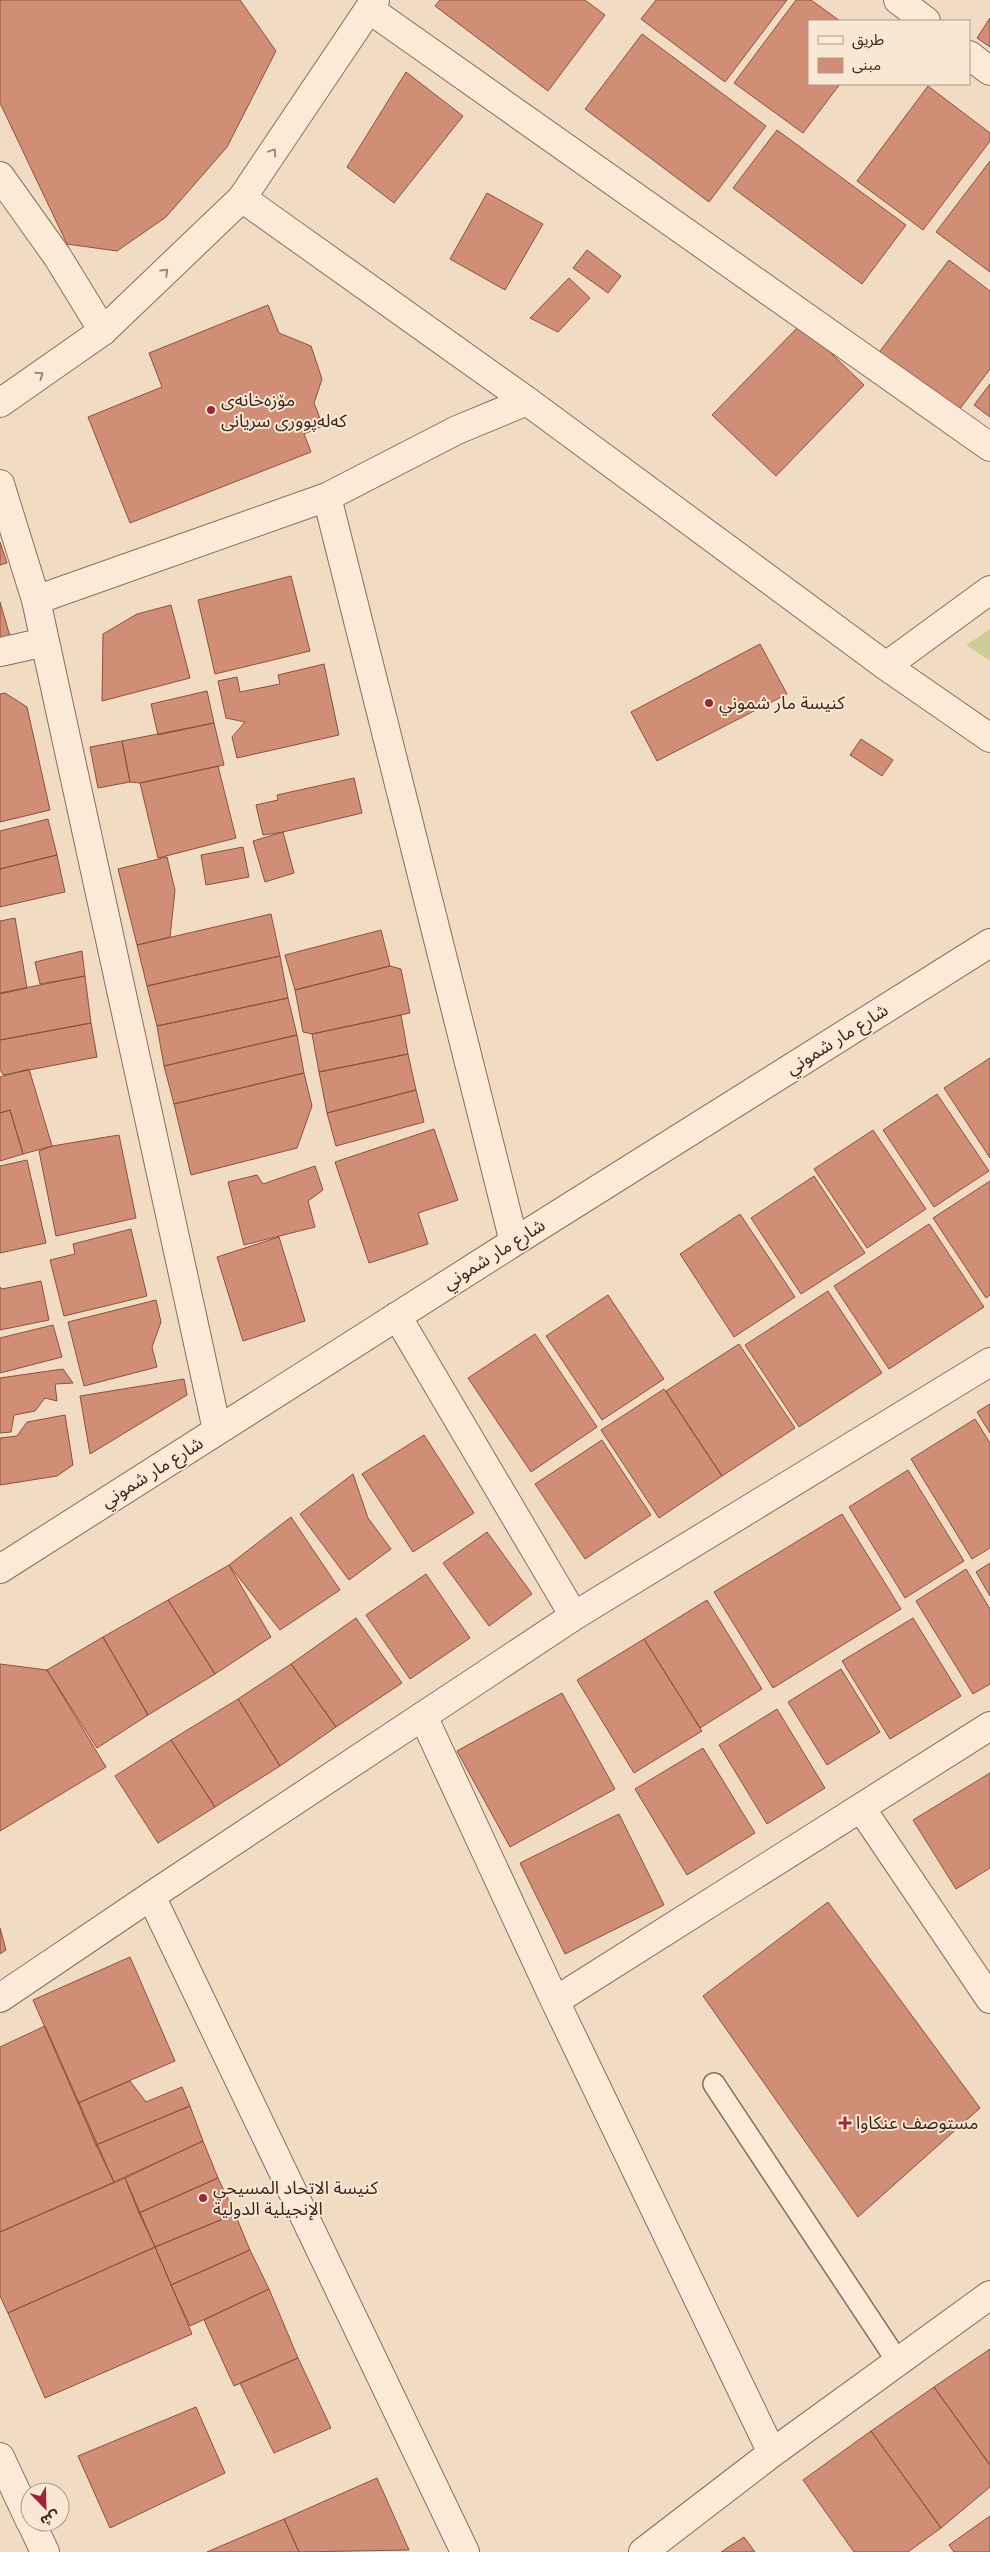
<svg xmlns="http://www.w3.org/2000/svg" width="990" height="2552" viewBox="0 0 990 2552" font-family="Spectral,'Noto Sans Arabic',serif">
	<style>
		.green { fill: #cfcd96 }
		.building { fill: #d18e77; stroke: #8d503d }
		.lines { fill: none; stroke-linecap: round; stroke-linejoin: round }
		.service-casing { stroke: #8c6c59; stroke-width: 24 }
		.minor-casing { stroke: #8c6c59; stroke-width: 30 }
		.tertiary-casing { stroke: #8c6c59; stroke-width: 30 }
		.service { stroke: #fbead7; stroke-width: 21 }
		.minor { stroke: #fbead7; stroke-width: 28 }
		.tertiary { stroke: #fbead7; stroke-width: 28 }
		.oneway { stroke: #9b887a }
		.poi-dot { fill: #9e2539; stroke: #f7e7d3; stroke-width: 2 }
		.labels { text-anchor: middle; stroke-width: 4; stroke-linejoin: round; paint-order: stroke }
		.poi-label { font-size: 18px; fill: #3b271e; stroke: #f7e7d3; text-anchor: start }
		.street-label { font-size: 18px; fill: #3b271e; stroke: #f7e7d3 }
	</style>
	<rect width="100%" height="100%" fill="#f1dcc3"/>
	<path class="green" d="M 990,629 L 990,661 L 966,645 Z"/>
	<path class="building" d="M 0,0 L 240,0 L 276,51 L 227,147 L 166,217 L 117,251 L 67,244 L 0,103 Z
		M 440,0 L 585,0 L 605,15 L 548,91 L 435,6 Z
		M 656,0 L 787,0 L 725,82 L 641,19 Z
		M 796,0 L 811,0 L 840,21 L 809,21 L 809,84 L 840,84 L 803,133 L 734,83 Z
		M 990,18 L 990,47 L 977,38 Z
		M 642,34 L 766,126 L 709,202 L 585,109 Z
		M 406,72 L 463,116 L 394,203 L 347,167 Z
		M 928,86 L 990,133 L 990,141 L 923,230 L 857,181 Z
		M 777,130 L 906,225 L 862,284 L 733,188 Z
		M 990,161 L 990,272 L 936,232 Z
		M 487,193 L 543,224 L 505,290 L 450,259 Z
		M 587,250 L 621,276 L 608,293 L 573,268 Z
		M 949,260 L 990,291 L 990,369 L 956,414 L 877,355 Z
		M 569,278 L 590,298 L 558,332 L 530,318 Z
		M 268,305 L 279,333 L 311,346 L 322,379 L 314,403 L 323,426 L 304,434 L 311,452 L 130,523 L 88,417 L 162,387 L 149,353 Z
		M 801,324 L 864,385 L 776,476 L 712,415 Z
		M 990,384 L 990,417 L 974,405 Z
		M 0,542 L 7,563 L 0,565 Z
		M 291,576 L 310,651 L 215,674 L 198,600 Z
		M 0,602 L 14,650 L 0,654 Z
		M 171,605 L 190,678 L 102,701 L 103,634 L 137,614 Z
		M 760,644 L 787,694 L 657,761 L 631,712 Z
		M 324,664 L 339,735 L 237,758 L 232,737 L 245,722 L 226,718 L 218,681 L 237,677 L 240,692 L 280,684 L 278,675 Z
		M 207,691 L 214,723 L 158,735 L 151,704 Z
		M 5,693 L 27,707 L 50,810 L 0,822 L 0,694 Z
		M 214,723 L 224,765 L 140,783 L 130,782 L 122,741 Z
		M 861,739 L 893,760 L 882,776 L 850,755 Z
		M 122,741 L 130,782 L 98,788 L 90,747 Z
		M 218,766 L 236,838 L 158,858 L 140,783 Z
		M 354,778 L 362,813 L 283,832 L 263,835 L 256,805 L 278,800 L 277,795 Z
		M 48,819 L 57,855 L 0,869 L 0,831 Z
		M 283,832 L 294,873 L 265,882 L 253,841 Z
		M 243,847 L 249,877 L 206,885 L 201,855 Z
		M 57,855 L 65,892 L 0,907 L 0,869 Z
		M 167,857 L 175,890 L 170,937 L 137,945 L 118,869 Z
		M 271,914 L 280,956 L 147,986 L 137,945 Z
		M 15,918 L 27,988 L 0,994 L 0,921 Z
		M 381,930 L 390,966 L 295,990 L 285,955 Z
		M 82,951 L 85,976 L 40,984 L 35,962 Z
		M 280,956 L 288,998 L 157,1026 L 147,986 Z
		M 390,966 L 401,969 L 410,1013 L 312,1034 L 303,1032 L 295,990 Z
		M 85,976 L 91,1023 L 0,1040 L 0,993 Z
		M 288,998 L 297,1035 L 164,1066 L 157,1026 Z
		M 401,1015 L 408,1054 L 319,1072 L 312,1034 Z
		M 91,1023 L 97,1057 L 3,1075 L 0,1069 L 0,1040 Z
		M 297,1035 L 304,1073 L 174,1104 L 164,1066 Z
		M 408,1054 L 416,1090 L 327,1113 L 319,1072 Z
		M 990,1058 L 990,1158 L 944,1088 Z
		M 29,1069 L 52,1146 L 23,1154 L 10,1110 L 0,1113 L 0,1077 Z
		M 304,1073 L 312,1106 L 297,1148 L 191,1175 L 174,1104 Z
		M 416,1090 L 424,1122 L 336,1146 L 327,1113 Z
		M 937,1094 L 989,1171 L 934,1207 L 883,1130 Z
		M 10,1110 L 23,1154 L 0,1161 L 0,1113 Z
		M 434,1129 L 458,1200 L 418,1213 L 428,1244 L 369,1263 L 335,1162 Z
		M 873,1130 L 926,1209 L 867,1248 L 814,1169 Z
		M 119,1135 L 136,1218 L 56,1236 L 39,1151 L 52,1146 Z
		M 27,1160 L 46,1243 L 0,1253 L 0,1166 Z
		M 315,1166 L 323,1190 L 308,1201 L 315,1227 L 244,1245 L 228,1182 L 257,1175 L 263,1184 Z
		M 814,1176 L 865,1253 L 801,1294 L 751,1218 Z
		M 990,1181 L 990,1295 L 986,1298 L 933,1218 Z
		M 740,1214 L 795,1297 L 734,1337 L 680,1254 Z
		M 929,1224 L 984,1307 L 889,1369 L 834,1286 Z
		M 131,1229 L 147,1296 L 64,1316 L 50,1260 L 75,1254 L 73,1244 Z
		M 279,1237 L 305,1321 L 243,1341 L 217,1257 Z
		M 41,1281 L 49,1320 L 0,1330 L 0,1287 L 2,1289 Z
		M 828,1291 L 882,1373 L 799,1427 L 745,1345 Z
		M 608,1295 L 664,1379 L 602,1420 L 546,1336 Z
		M 156,1300 L 161,1322 L 152,1347 L 157,1367 L 84,1386 L 68,1322 Z
		M 53,1325 L 62,1357 L 0,1373 L 0,1338 Z
		M 535,1334 L 597,1427 L 531,1472 L 468,1378 Z
		M 739,1344 L 795,1428 L 722,1476 L 666,1391 Z
		M 63,1369 L 73,1383 L 55,1384 L 57,1401 L 45,1398 L 35,1411 L 14,1415 L 11,1432 L 0,1433 L 0,1378 Z
		M 184,1379 L 187,1395 L 90,1454 L 80,1396 Z
		M 664,1389 L 722,1476 L 659,1518 L 601,1430 Z
		M 990,1404 L 990,1433 L 977,1412 Z
		M 65,1415 L 73,1465 L 57,1476 L 0,1485 L 0,1438 L 17,1436 L 27,1422 Z
		M 975,1419 L 990,1443 L 990,1548 L 972,1559 L 911,1459 Z
		M 424,1435 L 474,1513 L 413,1552 L 362,1474 Z
		M 602,1440 L 651,1515 L 585,1559 L 535,1484 Z
		M 908,1470 L 964,1561 L 905,1598 L 849,1507 Z
		M 353,1474 L 368,1518 L 391,1549 L 349,1580 L 300,1514 Z
		M 842,1514 L 901,1609 L 773,1688 L 714,1592 Z
		M 291,1517 L 340,1590 L 280,1630 L 229,1565 Z
		M 487,1532 L 532,1594 L 489,1626 L 443,1563 Z
		M 990,1563 L 990,1596 L 976,1572 Z
		M 229,1565 L 271,1637 L 215,1674 L 168,1600 Z
		M 966,1569 L 990,1609 L 990,1684 L 973,1694 L 916,1601 Z
		M 426,1574 L 470,1638 L 410,1679 L 366,1615 Z
		M 168,1600 L 215,1674 L 148,1715 L 103,1637 Z
		M 707,1600 L 762,1689 L 700,1728 L 644,1639 Z
		M 356,1618 L 402,1683 L 336,1727 L 291,1664 Z
		M 913,1618 L 961,1696 L 890,1739 L 842,1661 Z
		M 103,1637 L 148,1715 L 97,1748 L 47,1670 Z
		M 644,1639 L 702,1731 L 634,1773 L 577,1680 Z
		M 0,1664 L 47,1670 L 106,1767 L 0,1831 Z
		M 291,1664 L 336,1727 L 280,1766 L 238,1699 Z
		M 841,1669 L 880,1732 L 827,1765 L 788,1702 Z
		M 562,1693 L 615,1789 L 510,1847 L 457,1751 Z
		M 238,1699 L 280,1766 L 215,1807 L 171,1740 Z
		M 777,1709 L 825,1788 L 767,1824 L 719,1745 Z
		M 171,1740 L 215,1807 L 158,1843 L 115,1776 Z
		M 703,1748 L 755,1833 L 687,1875 L 635,1789 Z
		M 990,1773 L 990,1868 L 956,1889 L 913,1820 Z
		M 619,1814 L 664,1905 L 565,1954 L 520,1863 Z
		M 828,1902 L 980,2108 L 858,2217 L 703,1996 Z
		M 0,1928 L 6,1950 L 0,1954 Z
		M 130,1957 L 175,2061 L 78,2103 L 33,2000 Z
		M 45,2026 L 114,2182 L 0,2232 L 0,2047 Z
		M 130,2081 L 146,2102 L 182,2087 L 190,2106 L 96,2145 L 78,2103 Z
		M 190,2106 L 203,2141 L 114,2182 L 96,2145 Z
		M 203,2141 L 218,2178 L 139,2213 L 125,2178 Z
		M 125,2178 L 155,2247 L 8,2313 L 0,2296 L 0,2232 Z
		M 218,2178 L 235,2214 L 155,2247 L 139,2213 Z
		M 235,2214 L 250,2250 L 171,2285 L 155,2247 Z
		M 155,2247 L 192,2334 L 45,2398 L 8,2313 Z
		M 250,2250 L 269,2289 L 190,2326 L 171,2285 Z
		M 269,2289 L 298,2358 L 234,2386 L 204,2320 Z
		M 990,2349 L 990,2465 L 934,2387 Z
		M 298,2358 L 331,2428 L 274,2453 L 240,2383 Z
		M 934,2387 L 990,2465 L 990,2487 L 941,2528 L 871,2431 Z
		M 196,2407 L 225,2473 L 110,2528 L 78,2456 Z
		M 871,2431 L 941,2528 L 908,2552 L 854,2552 L 803,2480 Z
		M 377,2478 L 409,2550 L 299,2552 L 284,2519 Z
		M 990,2516 L 990,2552 L 954,2552 L 949,2545 Z
		M 284,2519 L 299,2552 L 207,2552 Z
		M 744,2537 L 755,2552 L 721,2552 Z"/>
	<g class="lines">
		<g class="service-casing">
			<path id="service" d="M 714,2084 L 898,2362"/>
		</g>
		<g class="minor-casing">
			<path id="minor" d="M 898,0 L 926,21
				M 369,9 L 990,447
				M 969,55 L 990,71
				M 0,176 L 57,256 L 103,331
				M 242,198 L 527,401 L 886,666 L 990,738
				M 0,484 L 36,600 L 217,1430
				M 327,497 L 457,430 L 527,401
				M 36,600 L 327,497 L 514,1242
				M 0,652 L 45,642
				M 886,666 L 990,590
				M 397,1316 L 574,1616
				M 0,1569 L 514,1242 L 990,943
				M 423,1716 L 555,2001 L 772,2453
				M 861,1808 L 990,1999
				M 151,1896 L 465,2552
				M 0,1998 L 151,1896 L 574,1616 L 990,1362
				M 555,2001 L 990,1726
				M 643,2552 L 772,2453 L 990,2295"/>
		</g>
		<g class="tertiary-casing">
			<path id="tertiary" d="M 0,403 L 103,331 L 242,198 L 375,0
				M 0,2457 L 30,2521
				M 31,2522 L 45,2552"/>
		</g>
		<use href="#service" class="service"/>
		<use href="#minor" class="minor"/>
		<use href="#tertiary" class="tertiary"/>
	</g>
	<defs><path id="oneway-chevron" d="M-2-3.5L2.5 0L-2 3.5" fill="none" stroke-width="1.6" stroke-linecap="round" stroke-linejoin="round" transform="scale(1.25)"/></defs>
	<g class="oneway">
		<use href="#oneway-chevron" transform="translate(273 152) rotate(-56)"/>
		<use href="#oneway-chevron" transform="translate(165 272) rotate(-44)"/>
		<use href="#oneway-chevron" transform="translate(40 375) rotate(-35)"/>
	</g>
	<g class="poi-dot">
		<circle cx="211" cy="410" r="5"/>
		<circle cx="709" cy="703" r="5"/>
		<path d="M842.5 2115.5h5v5h5v5h-5v5h-5v-5h-5v-5h5z"/>
		<circle cx="203" cy="2198" r="5"/>
	</g>
	<g class="labels">
		<g class="poi-label">
			<text x="221" y="406">مۆزەخانەی<tspan x="221" dy="21">کەلەپووری سریانی</tspan></text>
			<text x="719" y="709">كنيسة مار شموني</text>
			<text x="856" y="2129">مستوصف عنكاوا</text>
			<text x="213" y="2194">كنيسة الاتحاد المسيحي<tspan x="213" dy="21">الإنجيلية الدولية</tspan></text>
		</g>
		<g class="street-label">
			<text transform="translate(837 1039) rotate(-32)" y="6">شارع مار شموني</text>
			<text transform="translate(494 1254) rotate(-32)" y="6">شارع مار شموني</text>
			<text transform="translate(152 1472) rotate(-32)" y="6">شارع مار شموني</text>
		</g>
	</g>
	<rect x="808" y="20" width="162" height="65" fill="#f7e7d3" stroke="#ac9a8b"/>
	<rect x="818" y="36" width="25" height="8" fill="#fbead7" stroke="#ac9a8b"/>
	<text x="852" y="45" font-size="15" fill="#3b271e">طريق</text>
	<rect x="818" y="58" width="25" height="15" fill="#d18e77" stroke="#ac9a8b"/>
	<text x="852" y="70" font-size="15" fill="#3b271e">مبنى</text>
	<g transform="translate(45 2507) rotate(157)"><circle r="24" fill="#f7e7d3" stroke="#ac9a8b"/>
	<path d="M0-4L9 19L0 12L-9 19Z" fill="#9e2539"/>
	<text y="-8" font-size="14" font-weight="bold" text-anchor="middle" fill="#3b271e">ش</text>
	</g>
</svg>
